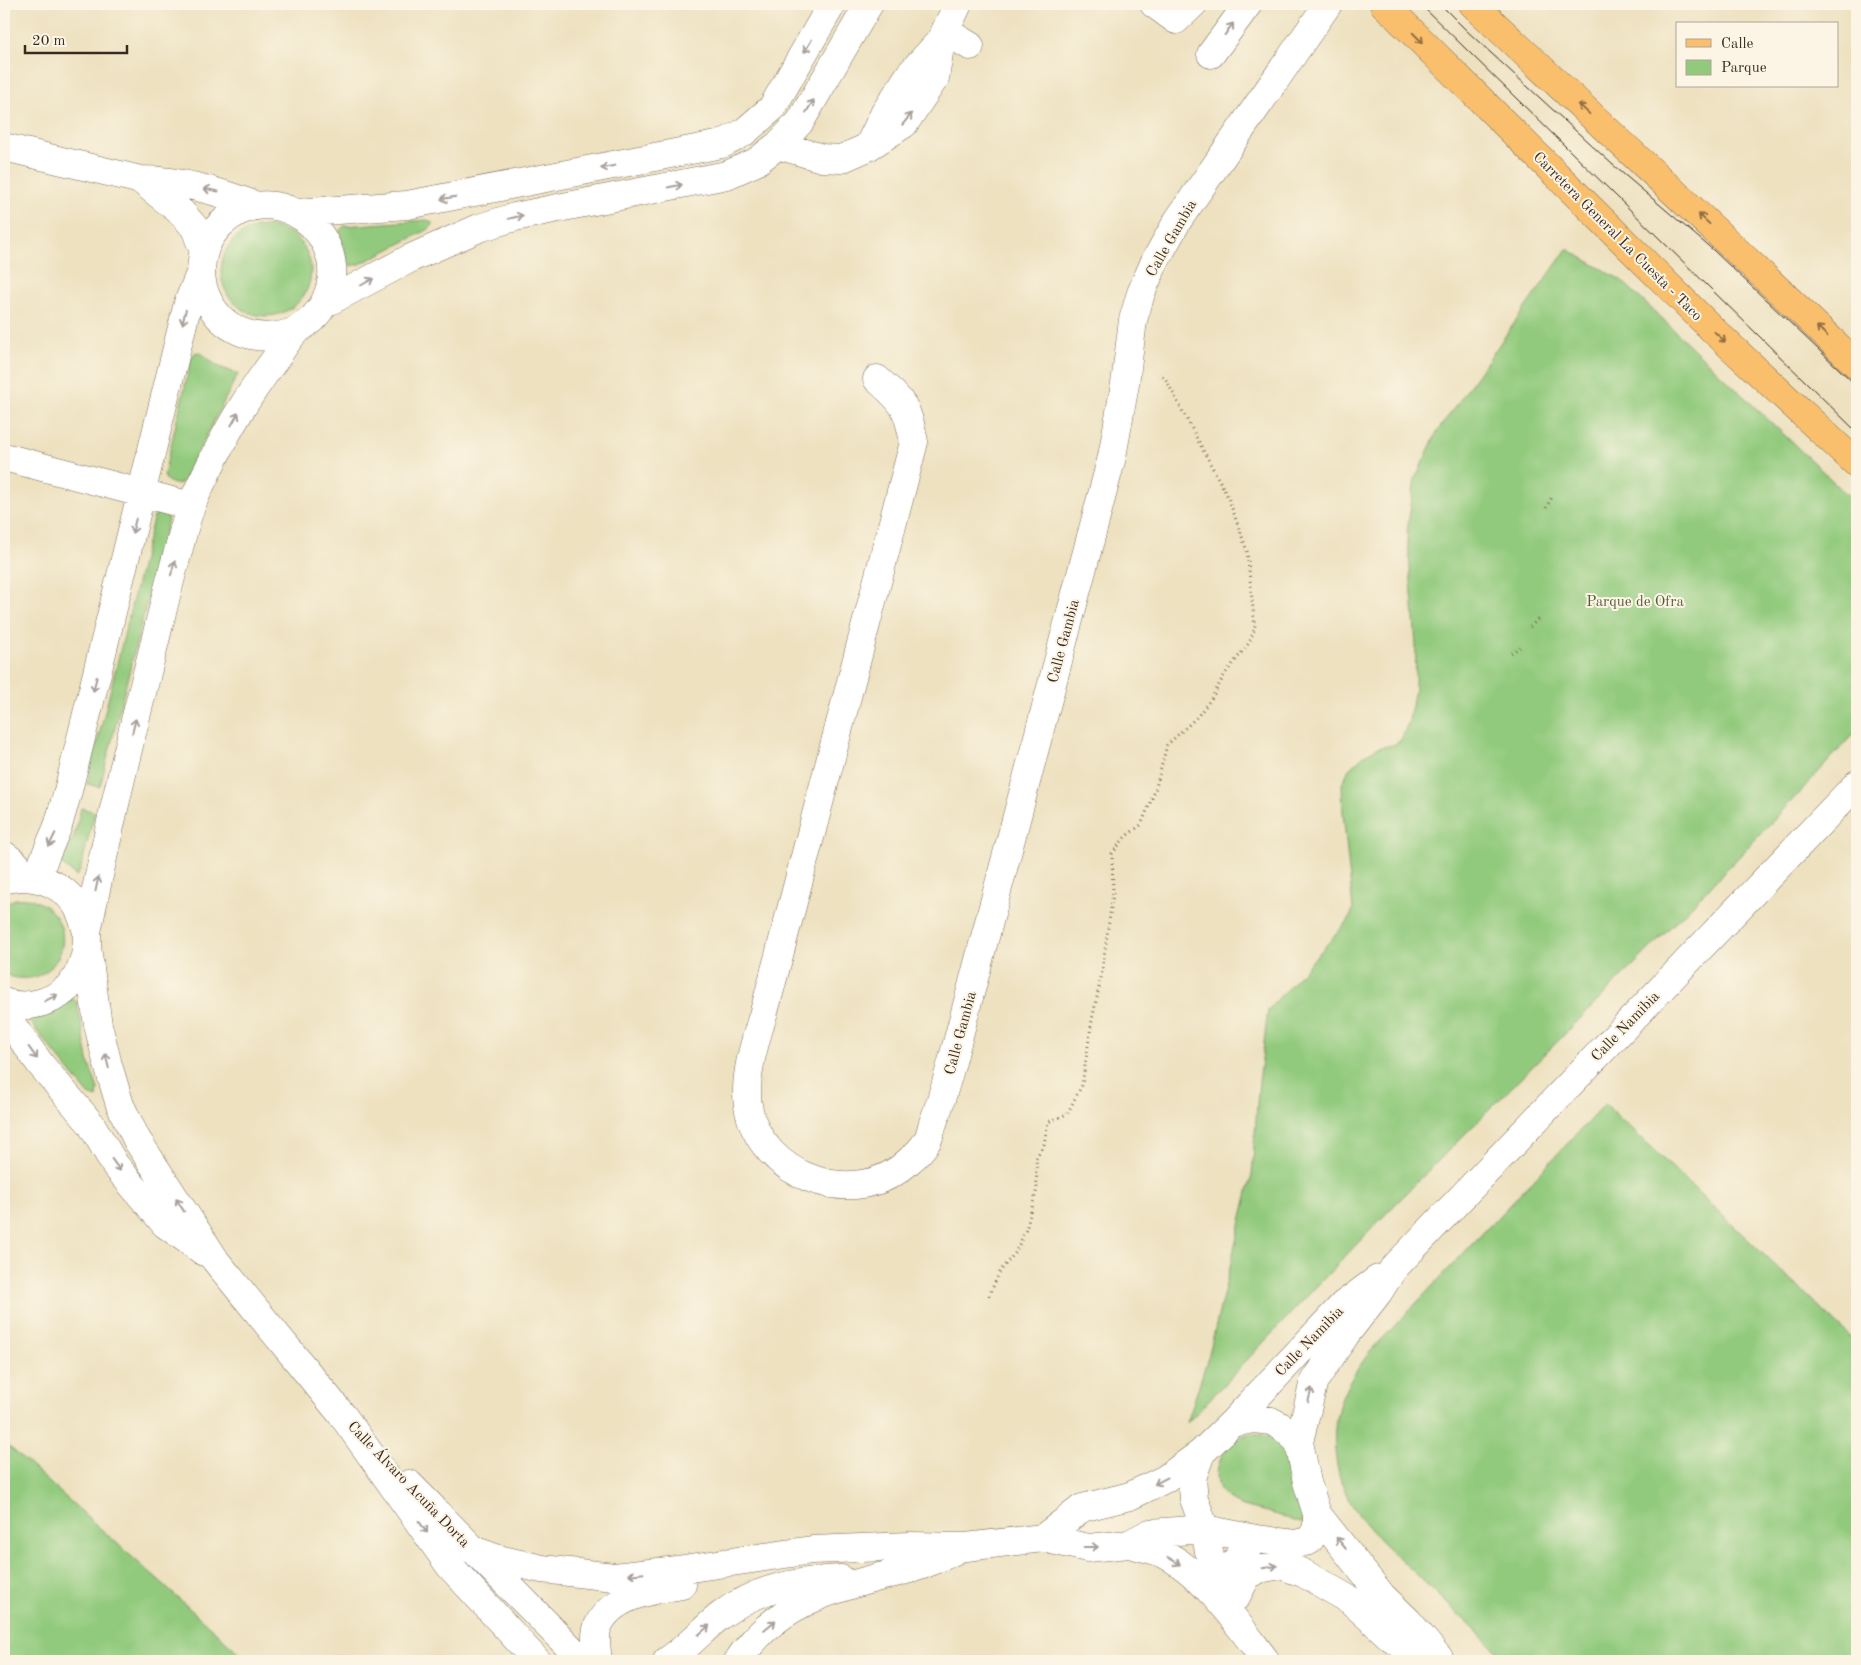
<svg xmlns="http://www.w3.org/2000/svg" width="1861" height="1665" viewBox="0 0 1861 1665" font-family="'Old Standard TT',serif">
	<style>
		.green { fill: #92ca7d; stroke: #667a4e }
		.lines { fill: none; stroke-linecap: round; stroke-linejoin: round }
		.minor-casing { stroke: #796a57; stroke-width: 29 }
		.major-casing { stroke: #796a57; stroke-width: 29 }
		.path { stroke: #796a57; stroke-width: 3; stroke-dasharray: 1 4; stroke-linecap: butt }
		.minor { stroke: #fff; stroke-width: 28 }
		.major { stroke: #f9bf6d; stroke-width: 28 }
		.tram { stroke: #3b2a1e; stroke-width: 1 }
		.oneway { stroke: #a79f9a }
		.oneway2 { stroke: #906d42 }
		.labels { text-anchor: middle; stroke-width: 4; stroke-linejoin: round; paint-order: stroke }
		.street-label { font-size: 15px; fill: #3b2a1e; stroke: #fcf5e5 }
		.park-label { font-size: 15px; fill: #555a3a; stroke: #fcf5e5 }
	</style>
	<rect width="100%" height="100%" fill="#fcf5e5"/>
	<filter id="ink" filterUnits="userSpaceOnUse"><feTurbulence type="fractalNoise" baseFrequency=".02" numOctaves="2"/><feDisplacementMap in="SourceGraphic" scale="10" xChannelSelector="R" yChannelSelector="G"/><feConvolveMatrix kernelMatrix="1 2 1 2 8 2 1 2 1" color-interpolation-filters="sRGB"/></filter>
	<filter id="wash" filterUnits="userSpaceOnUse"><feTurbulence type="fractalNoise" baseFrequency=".0096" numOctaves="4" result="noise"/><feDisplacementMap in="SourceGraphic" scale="20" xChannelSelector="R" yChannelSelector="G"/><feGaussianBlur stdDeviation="1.12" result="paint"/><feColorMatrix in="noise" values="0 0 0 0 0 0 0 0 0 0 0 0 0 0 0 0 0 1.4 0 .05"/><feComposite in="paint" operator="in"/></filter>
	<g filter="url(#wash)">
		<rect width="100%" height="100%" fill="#ede1c0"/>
		<path class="green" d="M 427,220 L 432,223 L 432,226 L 429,229 L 360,264 L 352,266 L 349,264 L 339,232 L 344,226 Z
			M221 271a45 45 0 1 1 90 0a45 45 0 1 1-90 0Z
			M 1567,249 L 1621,280 L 1857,504 L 1857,730 C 1724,877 1582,1017 1442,1157 C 1355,1244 1272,1334 1187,1423 L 1209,1354 L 1252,1175 L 1258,1091 L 1268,1010 L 1348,921 L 1353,910 L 1343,812 L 1342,784 L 1349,769 L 1363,756 L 1377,748 L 1393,745 L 1401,740 L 1409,721 L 1415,688 L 1416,644 L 1407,531 L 1415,479 L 1437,432 Z
			M 196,352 L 201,353 L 217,366 L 238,374 L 183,481 C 178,487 171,483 166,480 L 164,475 L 192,356 Z
			M 157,513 L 166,515 L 168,519 L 100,787 L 87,784 L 153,519 Z
			M 81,808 L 95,812 L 80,871 L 76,876 L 59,862 L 61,857 L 74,837 Z
			M 28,898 C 91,917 59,998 4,974 L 4,903 L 16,899 Z
			M 73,999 L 77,1002 L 89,1064 L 98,1089 L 97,1098 L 89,1095 L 35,1029 L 29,1018 Z
			M 1605,1104 L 1857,1343 L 1857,1661 L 1508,1661 L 1381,1541 C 1370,1528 1358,1516 1350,1501 C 1334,1474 1330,1433 1340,1403 C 1346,1385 1358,1368 1369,1353 Z
			M 1251,1433 C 1291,1436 1290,1464 1297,1496 C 1299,1506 1304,1512 1303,1523 C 1294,1523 1283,1516 1274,1514 C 1258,1508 1234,1508 1223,1494 C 1211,1479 1219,1453 1233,1441 C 1238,1437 1244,1435 1251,1433 Z
			M 4,1442 L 248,1661 L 4,1661 Z"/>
	</g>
	<g filter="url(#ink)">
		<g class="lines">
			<g class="minor-casing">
				<path id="minor" d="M 1154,4 L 1176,20 L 1193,4
					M 945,31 L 970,46
					M 1211,54 L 1248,4
					M 778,145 L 822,158 L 841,159 L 868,147 L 904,124 L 935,78 L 941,40
					M 4,147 L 141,180 C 181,180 220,192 257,206
					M 868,147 L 884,114 L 910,74 L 941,40 L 958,4
					M 141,180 L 182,213 L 195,228 L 204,252
					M 296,213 L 407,205 L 722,144 L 743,133 L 772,108 L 832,4
					M 324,304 L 411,258 L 479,228 L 515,217 L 553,209 L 727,175 L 756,162 L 778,145 L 800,122 L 869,4
					M 296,331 C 209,363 165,251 238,212 C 283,189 336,229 332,277 C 330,293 324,308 312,319 C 307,324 300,327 295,332 C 288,339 282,349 276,358 C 258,382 242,406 227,433 C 215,456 202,480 192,504 C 185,521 182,538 177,555 C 166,594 157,634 147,673 C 125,759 105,845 87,932 L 87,947 L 98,1025 L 108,1065 L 120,1105 L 137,1140 L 216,1261 L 343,1416 L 450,1566 L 537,1661
					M 877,379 C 904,403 907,406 914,442 L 767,1001 C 758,1034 743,1072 748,1106 C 760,1177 856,1212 909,1161 C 915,1156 923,1148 927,1141 C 930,1136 931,1129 933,1123 C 941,1102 947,1080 953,1058 L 1112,457 L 1125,384 L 1133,320 L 1141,293 L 1155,261 L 1178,220 L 1328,4
					M 4,457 L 191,506
					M 4,855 L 15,863 L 27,877
					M 36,878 L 58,826 L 68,791 L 188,303 L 201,271
					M 4,880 C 29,872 59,881 75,903 C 81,911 84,922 87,932
					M 4,1002 C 28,1011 58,1001 74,981 C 81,971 84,960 87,949
					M 4,1014 L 41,1065 L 91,1124 L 115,1165 L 165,1224 L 204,1252
					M 1255,1419 L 1271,1421 L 1284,1428 L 1299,1442 L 1307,1482 L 1317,1514 L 1317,1529 L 1309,1541 L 1295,1544 L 1256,1539 L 1205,1529 L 1194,1499 L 1192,1478 L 1201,1453 L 1232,1423 Z
					M 1232,1423 L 1343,1305 L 1378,1279
					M 1299,1442 L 1314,1381 L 1346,1334 L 1378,1293 L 1393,1269 L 1857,784
					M 409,1484 L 583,1661
					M 1317,1514 L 1382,1596 L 1408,1621 L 1439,1658
					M 1208,1530 L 1207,1541 L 1219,1602
					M 1043,1538 L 1082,1508 L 1130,1496 L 1165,1479 L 1201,1453
					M 1129,1544 C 1140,1547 1152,1549 1162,1553 C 1202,1571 1240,1627 1266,1661
					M 473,1550 L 498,1559 L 542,1569 L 614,1577 L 677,1570 L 812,1550 L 910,1546 L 966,1547 L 1043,1538 L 1088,1548 L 1129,1544 L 1150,1533 L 1205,1529
					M 1236,1597 L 1247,1576 L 1259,1569 L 1281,1565 L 1303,1573 L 1350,1600 L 1392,1638 L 1430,1661
					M 1236,1597 C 1230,1566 1232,1560 1256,1539
					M 598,1661 C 597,1651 594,1636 598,1626 C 612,1595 653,1590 682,1585
					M 667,1661 C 687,1648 702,1630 720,1616 C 756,1588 797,1581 841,1579
					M 738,1661 C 743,1652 750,1645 757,1637 C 798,1594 854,1584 910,1569 C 925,1565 941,1557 956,1550"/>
			</g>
			<g class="major-casing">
				<path id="major" d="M 1384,4 L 1712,329 L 1857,464
					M 1473,4 C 1600,125 1731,243 1857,365"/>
			</g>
			<path class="path" d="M 1546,508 L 1552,497
				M 1530,627 L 1539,618
				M 1511,653 L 1520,647
				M 989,1296 L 1000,1271 L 1015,1253 L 1026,1230 L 1037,1189 L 1036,1158 L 1044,1144 L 1048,1122 L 1067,1114 L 1082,1085 L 1092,1020 L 1101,978 L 1113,893 L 1112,854 L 1125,837 L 1141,825 L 1155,791 L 1167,745 L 1197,717 L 1211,699 L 1225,674 L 1249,643 L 1255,628 L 1247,551 L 1228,497 L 1165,378 L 1159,374"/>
			<use href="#minor" class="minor"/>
			<use href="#major" class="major"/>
			<path class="tram" d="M 1420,4 L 1857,432
				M 1440,4 L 1467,31 L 1613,165 L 1713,250 L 1857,386"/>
		</g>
		<defs><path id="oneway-shaft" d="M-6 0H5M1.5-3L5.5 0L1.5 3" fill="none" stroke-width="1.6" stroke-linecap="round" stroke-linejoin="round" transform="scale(1.25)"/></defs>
		<g class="oneway">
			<use href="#oneway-shaft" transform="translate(1229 29) rotate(-54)"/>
			<use href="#oneway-shaft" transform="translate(808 46) rotate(120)"/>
			<use href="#oneway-shaft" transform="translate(810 106) rotate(-59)"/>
			<use href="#oneway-shaft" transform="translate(907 119) rotate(-52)"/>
			<use href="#oneway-shaft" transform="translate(608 167) rotate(169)"/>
			<use href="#oneway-shaft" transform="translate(675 186) rotate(-11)"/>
			<use href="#oneway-shaft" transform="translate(211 190) rotate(-168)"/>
			<use href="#oneway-shaft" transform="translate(448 198) rotate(170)"/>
			<use href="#oneway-shaft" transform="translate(516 217) rotate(-14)"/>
			<use href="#oneway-shaft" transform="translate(367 282) rotate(-30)"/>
			<use href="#oneway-shaft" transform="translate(184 317) rotate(104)"/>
			<use href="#oneway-shaft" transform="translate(235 419) rotate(-61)"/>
			<use href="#oneway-shaft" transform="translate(134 526) rotate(104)"/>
			<use href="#oneway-shaft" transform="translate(173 568) rotate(-74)"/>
			<use href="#oneway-shaft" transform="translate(95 684) rotate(104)"/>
			<use href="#oneway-shaft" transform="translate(134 726) rotate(-76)"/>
			<use href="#oneway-shaft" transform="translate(52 840) rotate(116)"/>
			<use href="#oneway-shaft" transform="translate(97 884) rotate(-78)"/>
			<use href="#oneway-shaft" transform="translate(51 998) rotate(-27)"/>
			<use href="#oneway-shaft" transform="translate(33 1053) rotate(54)"/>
			<use href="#oneway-shaft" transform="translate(107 1061) rotate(-104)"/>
			<use href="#oneway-shaft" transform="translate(116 1165) rotate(54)"/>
			<use href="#oneway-shaft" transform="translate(180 1205) rotate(-122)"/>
			<use href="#oneway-shaft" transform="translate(1310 1395) rotate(-75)"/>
			<use href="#oneway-shaft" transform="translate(1161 1481) rotate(152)"/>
			<use href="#oneway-shaft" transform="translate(423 1527) rotate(54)"/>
			<use href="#oneway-shaft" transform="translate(1341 1543) rotate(-130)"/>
			<use href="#oneway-shaft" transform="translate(1091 1547)"/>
			<use href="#oneway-shaft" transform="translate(1174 1561) rotate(31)"/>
			<use href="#oneway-shaft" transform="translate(1270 1567) rotate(-9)"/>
			<use href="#oneway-shaft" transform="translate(636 1574) rotate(174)"/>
			<use href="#oneway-shaft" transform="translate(770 1625) rotate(-40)"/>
			<use href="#oneway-shaft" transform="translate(704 1630) rotate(-41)"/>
		</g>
		<g class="oneway2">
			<use href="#oneway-shaft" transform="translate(1418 38) rotate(45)"/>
			<use href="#oneway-shaft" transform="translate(1584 109) rotate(-137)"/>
			<use href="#oneway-shaft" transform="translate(1704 219) rotate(-137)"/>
			<use href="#oneway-shaft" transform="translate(1822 331) rotate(-136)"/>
			<use href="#oneway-shaft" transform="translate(1720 337) rotate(43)"/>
		</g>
	</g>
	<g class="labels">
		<g class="street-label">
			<text transform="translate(1618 236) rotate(45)" y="5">Carretera General La Cuesta - Taco</text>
			<text transform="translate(1171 238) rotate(-60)" y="5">Calle Gambia</text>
			<text transform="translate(1063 641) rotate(-75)" y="5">Calle Gambia</text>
			<text transform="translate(1625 1026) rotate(-46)" y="5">Calle Namibia</text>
			<text transform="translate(960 1033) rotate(-75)" y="5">Calle Gambia</text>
			<text transform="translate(1309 1341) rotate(-46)" y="5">Calle Namibia</text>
			<text transform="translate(409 1484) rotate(46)" y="5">Calle Álvaro Acuña Dorta</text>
		</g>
		<g class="park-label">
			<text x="1635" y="606">Parque de Ofra</text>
		</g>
	</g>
	<rect width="1861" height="1665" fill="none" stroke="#fcf5e5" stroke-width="20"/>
	<rect x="1676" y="22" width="162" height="65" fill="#fcf5e5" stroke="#afa495"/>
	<rect x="1686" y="39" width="25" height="8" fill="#f9bf6d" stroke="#afa495"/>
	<text x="1721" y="48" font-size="15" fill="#3b2a1e">Calle</text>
	<rect x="1686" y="60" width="25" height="15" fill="#92ca7d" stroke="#afa495"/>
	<text x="1721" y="72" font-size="15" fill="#3b2a1e">Parque</text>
	<path d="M25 45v8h102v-8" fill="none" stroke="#3b2a1e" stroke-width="2.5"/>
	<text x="32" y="45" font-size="15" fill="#3b2a1e" stroke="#fcf5e5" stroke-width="4" paint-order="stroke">20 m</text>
</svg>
